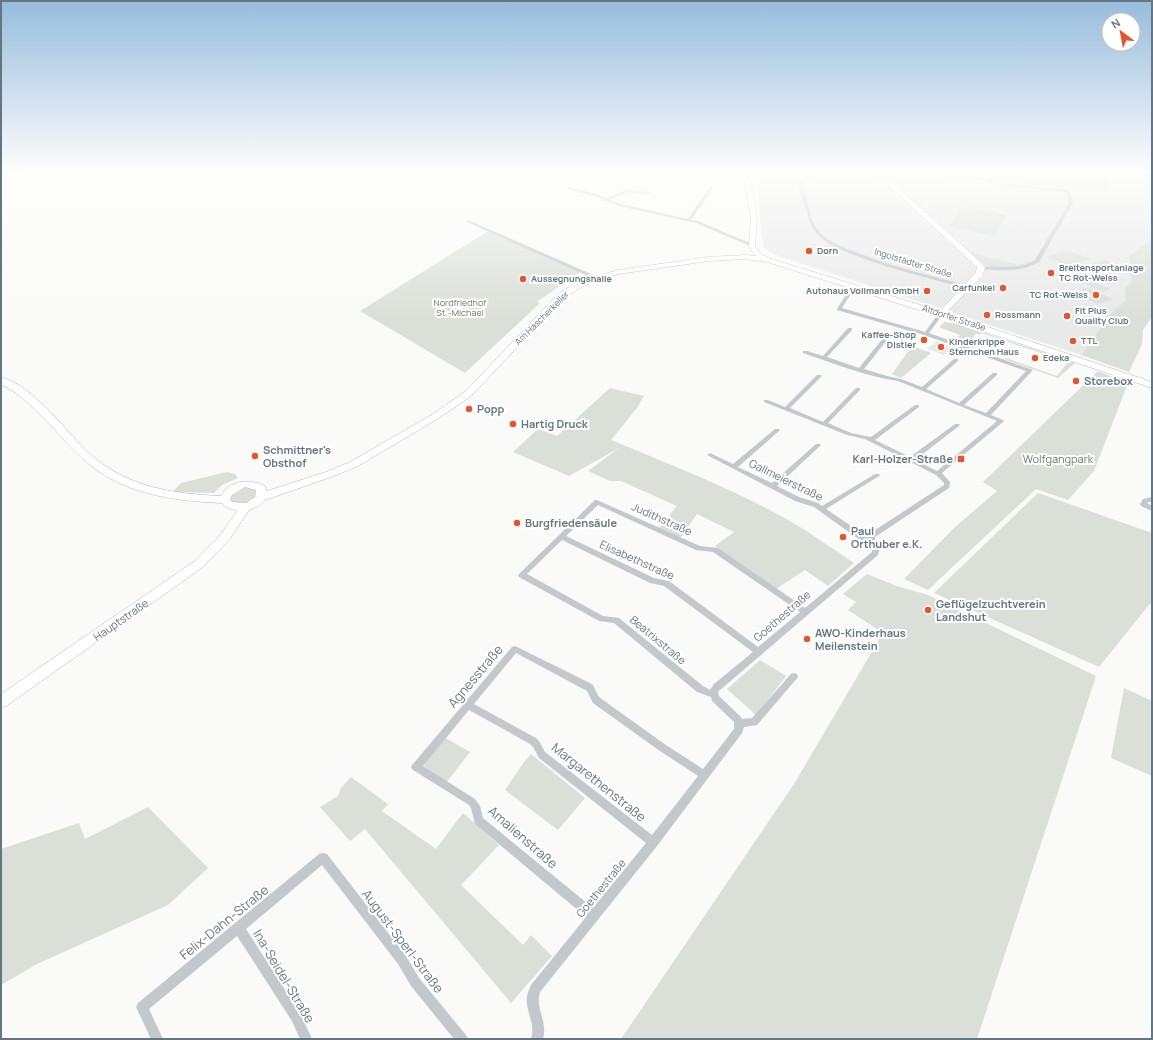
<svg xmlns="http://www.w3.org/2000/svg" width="1153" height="1040" viewBox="0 0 1153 1040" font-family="Manrope,sans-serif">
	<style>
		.built { fill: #e8e9e9 }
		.green { fill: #dadfd7 }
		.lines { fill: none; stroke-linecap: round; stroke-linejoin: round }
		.secondary-casing { stroke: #b3babf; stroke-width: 1 }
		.highway-casing { stroke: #b4b9bd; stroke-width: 2 }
		.street { fill: #c3c8cc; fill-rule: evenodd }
		.secondary { fill: #fff; fill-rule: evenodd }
		.highway { fill: #fff; fill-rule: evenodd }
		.poi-dot { fill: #e4572e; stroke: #fff; stroke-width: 1.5 }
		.labels { text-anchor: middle; stroke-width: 4; stroke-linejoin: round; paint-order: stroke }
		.far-poi-label { font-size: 9px; font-weight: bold; fill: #657683; stroke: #fff; text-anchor: start }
		.far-street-label { font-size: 9px; fill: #657683; stroke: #fff }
		.far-park-label { font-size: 9px; fill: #687a64; stroke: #fff }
		.poi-label { font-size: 11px; font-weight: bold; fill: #657683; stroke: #fff; text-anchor: start }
		.park-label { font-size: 11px; fill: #687a64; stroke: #fff }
		.street-label { font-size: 11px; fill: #657683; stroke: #fff }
		.near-street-label { font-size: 13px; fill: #657683; stroke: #fff }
	</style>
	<rect width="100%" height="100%" fill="#fafaf8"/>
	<path class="built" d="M 764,172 L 1152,172 L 1152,241 L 1149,241 L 1129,256 L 1132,283 L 1126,300 L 1110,315 L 1081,355 L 776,255 L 764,248 L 761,233 L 758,185 Z
		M 937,341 L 953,347 L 944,355 L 927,349 Z"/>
	<path class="green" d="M 999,172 L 1108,172 L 1106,192 L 996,180 Z
		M 962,206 L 1007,215 L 994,236 L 949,226 Z
		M 490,230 L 581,271 L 537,302 L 540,303 L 464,374 L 465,373 L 360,311 Z
		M 1149,241 L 1152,241 L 1152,317 L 1143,330 L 1142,344 L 1129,372 L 1081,355 L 1110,315 L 1126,300 L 1125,288 L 1132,283 L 1129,256 Z
		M 967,248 L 970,248 L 968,249 L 972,252 L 975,252 L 975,254 L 1019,265 L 1021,263 L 1024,264 L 1027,261 L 1025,260 L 1031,262 C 1019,267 996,271 984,264 C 977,260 972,254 966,249 Z
		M 1067,250 L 1090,259 L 1069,267 L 1046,257 Z
		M 1104,260 L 1128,269 L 1115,274 L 1091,264 Z
		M 1099,269 L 1123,279 L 1109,284 L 1085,274 Z
		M 1086,279 L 1111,289 L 1103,292 L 1079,281 Z
		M 1088,288 L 1113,299 L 1098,304 L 1073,293 Z
		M 944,322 L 954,323 L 1075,363 L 1058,378 L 1004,359 L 1006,358 L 1057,376 L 1068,362 L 981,333 L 980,335 L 976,334 L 968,342 L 972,344 L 970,346 L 997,355 L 995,356 L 955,341 L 960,335 L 941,328 L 940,326 Z
		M 912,346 L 931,353 L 901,378 L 892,374 Z
		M 1098,371 L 1128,383 L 1094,471 L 1068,500 L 1036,489 L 928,590 L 904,579 L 954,528 L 997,491 L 983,482 Z
		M 610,388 L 644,396 L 637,408 L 611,440 C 672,465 733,489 790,521 C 812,534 833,549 854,563 L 828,586 L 805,570 L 776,589 L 715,546 L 734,532 L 697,514 L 680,538 L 659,528 L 677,506 L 621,481 L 610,481 L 588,471 L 619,448 L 569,476 L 513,452 L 538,429 L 557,436 Z
		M 227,472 L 235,474 L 238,478 L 222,485 L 214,493 L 172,492 L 181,483 Z
		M 246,486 L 258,488 L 256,499 L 241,505 L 230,501 L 230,495 Z
		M 1038,493 L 1152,533 L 1152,601 L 1099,667 L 934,593 Z
		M 867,574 L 897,586 L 928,595 L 1096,676 L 977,1039 L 621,1039 L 794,784 L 883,633 L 848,610 L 856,602 L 843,594 Z
		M 760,660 L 786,676 L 756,715 L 727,689 Z
		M 1124,688 L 1152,701 L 1152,776 L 1111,758 Z
		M 444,737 L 470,752 L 446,783 L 425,767 L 424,765 Z
		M 531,754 L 585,798 L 558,830 L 505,790 L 524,762 Z
		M 351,777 L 388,804 L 382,811 L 436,849 L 463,813 L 499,845 L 461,885 L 523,945 L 531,935 L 552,956 L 511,1003 L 365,829 L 350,841 L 320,807 L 338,796 L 341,788 Z
		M 148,807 L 208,868 L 168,905 L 37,964 L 1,985 L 1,849 L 79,823 L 85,839 Z"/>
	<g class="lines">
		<g class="secondary-casing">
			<path id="secondary" d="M 748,172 L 754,172 L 751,183 L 757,218 L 755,246 L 758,251 L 768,258 L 940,311 L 976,272 L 977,267 L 874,172 L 880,172 L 963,246 L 985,267 L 983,275 L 946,313 L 1152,382 L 1152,388 L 938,316 L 767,262 L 745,259 L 709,261 L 618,274 L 583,286 L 563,299 L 472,395 L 439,418 L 358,466 L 334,476 L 265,500 L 259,506 L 249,510 L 229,540 L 203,567 L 6,706 L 1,708 L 1,694 L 195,561 L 221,534 L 237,511 L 225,507 L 222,503 C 173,501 121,494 83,459 C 55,433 35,402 1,384 L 1,377 C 34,386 66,432 90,454 C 126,487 174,494 221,496 C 229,480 249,478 265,486 L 267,491 L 326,472 L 350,462 L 433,414 L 466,391 L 557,295 L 577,282 L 618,270 L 709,257 L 745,255 L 756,256 L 752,252 L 749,246 L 751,218 L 745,183 ZM 245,487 L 256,490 L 255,497 L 246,503 L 233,502 L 230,500 L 232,495 Z"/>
		</g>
		<g class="highway-casing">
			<path id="highway" d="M 1,172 L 16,172 L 1,176 Z"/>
		</g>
		<path class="street" d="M 817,172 L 821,172 L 804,179 C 801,186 805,194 807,202 C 810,212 813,225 820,233 C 830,243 845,248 858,253 C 894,267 931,276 969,286 L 969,288 L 965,288 C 928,278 890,269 854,255 C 841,250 826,244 817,234 C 810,226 807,213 804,203 C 801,194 797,186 801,177 Z
			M 918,172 L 926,172 L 965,176 L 988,180 L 990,172 L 994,172 L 992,181 L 1006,184 L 1070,190 L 1073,203 L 1039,262 C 1021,272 1002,271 982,269 L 980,269 L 980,267 C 1001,265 1016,271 1035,260 L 1069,203 L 1067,192 L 1006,186 L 965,178 Z
			M 569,187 L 596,194 L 607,198 L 626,190 L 649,192 L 649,194 L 648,194 L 627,192 L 610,200 L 621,204 L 688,219 L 710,187 L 712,187 L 713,188 L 691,220 L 698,221 L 754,245 L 750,246 L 696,223 L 619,206 L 594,196 L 568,189 L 567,188 Z
			M 468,220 L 598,277 L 598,278 L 594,279 L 467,222 L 467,220 Z
			M 852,285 L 856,286 L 842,308 L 925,332 L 939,313 L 943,313 L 943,314 L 929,333 L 1033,370 L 991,415 L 1003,420 L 1004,421 L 1003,422 L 942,473 L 950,482 L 949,488 L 875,537 L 875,540 L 880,548 L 878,555 L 720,690 L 718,692 L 719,696 L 740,716 L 742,719 L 752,718 L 791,674 L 794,673 L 797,674 L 798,677 L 757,725 L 744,727 L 742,733 L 657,846 L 540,992 C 535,1009 548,1021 543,1039 L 531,1039 C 535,1025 529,1018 527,1004 C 526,997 528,991 531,985 L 586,917 L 475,824 L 471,808 L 469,805 L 413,770 L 411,767 L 413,764 L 512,647 L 515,646 L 590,683 L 593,685 L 599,697 L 663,743 L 703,769 L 734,729 L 734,722 L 712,701 L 711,697 L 697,692 L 614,623 L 599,621 L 519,577 L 518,575 L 595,500 L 597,500 L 700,546 L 718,548 L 805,608 L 872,552 L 872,548 L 868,542 L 857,538 L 814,507 L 795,501 L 707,455 L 710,453 L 712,454 L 733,464 L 775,429 L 779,429 L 780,430 L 779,431 L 738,467 L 772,483 L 816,444 L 820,444 L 821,445 L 820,446 L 777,486 L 799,497 L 818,503 L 822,506 L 875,474 L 879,474 L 880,475 L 879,476 L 826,509 L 863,534 L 868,536 L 869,534 L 944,485 L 944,483 L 936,475 L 865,439 L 847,435 L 764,402 L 764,400 L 768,400 L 785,407 L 817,375 L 821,375 L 821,377 L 790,408 L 823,422 L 856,388 L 860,388 L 860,390 L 828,423 L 851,433 L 871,437 L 915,405 L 919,405 L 919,407 L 875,440 L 910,457 L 955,424 L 959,424 L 960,425 L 959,426 L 915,460 L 937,471 L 997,421 L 898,381 C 867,377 833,363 803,353 L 803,351 L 807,351 L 823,356 L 848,328 L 852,328 L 852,330 L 827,357 L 859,368 L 883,338 L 887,338 L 887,340 L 864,369 L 887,376 L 901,379 L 922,387 L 954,359 L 958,359 L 958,361 L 926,389 L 959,403 L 993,373 L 997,373 L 997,375 L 964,405 L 986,413 L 1026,371 L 924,335 L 837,310 L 837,309 ZM 598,505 L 696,550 L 713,552 L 800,612 L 758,647 L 669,581 L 654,578 L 566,536 ZM 562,540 L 650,583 L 664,586 L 753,652 L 714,684 L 710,690 L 703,686 L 619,618 L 603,616 L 527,574 ZM 516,653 L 587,691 L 593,703 L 657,749 L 698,776 L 652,835 L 545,752 L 539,741 L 536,738 L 474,704 ZM 469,710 L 530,744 L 533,747 L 539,758 L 646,843 L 593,908 L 483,818 L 480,806 L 475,799 L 423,766 Z
			M 1152,497 L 1152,501 L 1147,503 L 1152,506 L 1152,511 L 1141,506 L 1140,504 L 1143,499 Z
			M 323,853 L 327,854 L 406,956 L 419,978 L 466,1035 L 468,1039 L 454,1039 L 411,986 L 398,964 L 322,865 L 246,929 L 300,1013 L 312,1039 L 300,1039 L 292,1021 L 237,936 L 149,1009 L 163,1039 L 151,1039 L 136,1007 L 138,1003 L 319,854 Z"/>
		<use href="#secondary" class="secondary"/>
		<use href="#highway" class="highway"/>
	</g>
	<linearGradient id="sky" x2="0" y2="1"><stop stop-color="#96bcdc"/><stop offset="0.54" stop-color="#fdfdfc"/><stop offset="1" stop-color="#fdfdfc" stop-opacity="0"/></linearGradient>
	<rect width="1153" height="317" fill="url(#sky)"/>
	<g class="poi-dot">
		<circle cx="809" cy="251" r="4"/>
		<circle cx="1051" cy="273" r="4"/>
		<circle cx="523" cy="279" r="4"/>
		<circle cx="1003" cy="288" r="4"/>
		<circle cx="927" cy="291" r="4"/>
		<circle cx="1096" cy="295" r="4"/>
		<circle cx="987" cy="315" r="4"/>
		<circle cx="1067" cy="316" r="4"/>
		<circle cx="924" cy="340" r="4"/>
		<circle cx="1073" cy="341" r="4"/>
		<circle cx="941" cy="347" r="4"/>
		<circle cx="1035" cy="358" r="4"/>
		<circle cx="1076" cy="381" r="4"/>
		<circle cx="469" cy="409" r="4"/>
		<circle cx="513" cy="424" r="4"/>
		<circle cx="255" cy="456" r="4"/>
		<rect x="957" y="455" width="8" height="8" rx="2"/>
		<circle cx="517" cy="523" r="4"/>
		<circle cx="843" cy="537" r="4"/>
		<circle cx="928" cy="610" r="4"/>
		<circle cx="807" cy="639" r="4"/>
	</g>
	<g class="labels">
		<g class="far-poi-label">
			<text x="817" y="254">Dorn</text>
			<text x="1059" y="271">Breitensportanlage<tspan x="1059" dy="10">TC Rot-Weiss</tspan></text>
			<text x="531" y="282">Aussegnungshalle</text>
			<text x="995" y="291" text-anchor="end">Carfunkel</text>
			<text x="919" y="294" text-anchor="end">Autohaus Vollmann GmbH</text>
			<text x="1088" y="298" text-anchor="end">TC Rot-Weiss</text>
			<text x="1075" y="314">Fit Plus<tspan x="1075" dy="10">Quality Club</tspan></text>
			<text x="995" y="318">Rossmann</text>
			<text x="916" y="338" text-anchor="end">Kaffee-Shop<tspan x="916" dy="10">Distler</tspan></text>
			<text x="1081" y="344">TTL</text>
			<text x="949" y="345">Kinderkrippe<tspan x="949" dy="10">Sternchen Haus</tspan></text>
			<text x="1043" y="361">Edeka</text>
		</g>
		<g class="far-street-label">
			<text transform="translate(913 263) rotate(17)" y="3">Ingolstädter Straße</text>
			<text transform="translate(542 318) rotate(-45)" y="3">Am Hascherkeller</text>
			<text transform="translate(954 318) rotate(18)" y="3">Altdorfer Straße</text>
		</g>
		<g class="far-park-label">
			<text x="460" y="306">Nordfriedhof<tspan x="460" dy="10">St.-Michael</tspan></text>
		</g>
		<g class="poi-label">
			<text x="1084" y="385">Storebox</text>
			<text x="477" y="413">Popp</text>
			<text x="521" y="428">Hartig Druck</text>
			<text x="263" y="454">Schmittner's<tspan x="263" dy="13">Obsthof</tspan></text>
			<text x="953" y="463" text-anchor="end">Karl-Holzer-Straße</text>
			<text x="525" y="527">Burgfriedensäule</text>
			<text x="851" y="535">Paul<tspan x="851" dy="13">Orthuber e.K.</tspan></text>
			<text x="936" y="608">Geflügelzuchtverein<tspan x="936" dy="13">Landshut</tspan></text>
			<text x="815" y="637">AWO-Kinderhaus<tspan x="815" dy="13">Meilenstein</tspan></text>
		</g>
		<g class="park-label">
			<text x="1058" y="463">Wolfgangpark</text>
		</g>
		<g class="street-label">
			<text transform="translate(786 480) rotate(26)" y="4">Gallmeierstraße</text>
			<text transform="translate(662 519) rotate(24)" y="4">Judithstraße</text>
			<text transform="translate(637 560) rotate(24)" y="4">Elisabethstraße</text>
			<text transform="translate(782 616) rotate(-41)" y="4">Goethestraße</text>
			<text transform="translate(121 620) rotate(-35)" y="4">Hauptstraße</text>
			<text transform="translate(658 640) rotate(40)" y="4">Beatrixstraße</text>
			<text transform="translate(601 888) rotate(-51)" y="4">Goethestraße</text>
		</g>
		<g class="near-street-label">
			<text transform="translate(475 676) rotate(-50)" y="5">Agnesstraße</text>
			<text transform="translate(599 782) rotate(39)" y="5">Margarethenstraße</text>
			<text transform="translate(523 837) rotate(41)" y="5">Amalienstraße</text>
			<text transform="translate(224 922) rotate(-39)" y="5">Felix-Dahn-Straße</text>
			<text transform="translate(403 941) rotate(53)" y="5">August-Sperl-Straße</text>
			<text transform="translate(284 976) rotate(59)" y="5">Ina-Seidel-Straße</text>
		</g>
	</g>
	<rect width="1153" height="1040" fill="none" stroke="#657683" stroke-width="4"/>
	<g transform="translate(1121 32) rotate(328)"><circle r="19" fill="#ffffff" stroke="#c1c8cd"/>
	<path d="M0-3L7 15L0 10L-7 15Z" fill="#e4572e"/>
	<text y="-6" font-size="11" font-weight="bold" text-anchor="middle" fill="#657683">N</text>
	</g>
</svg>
